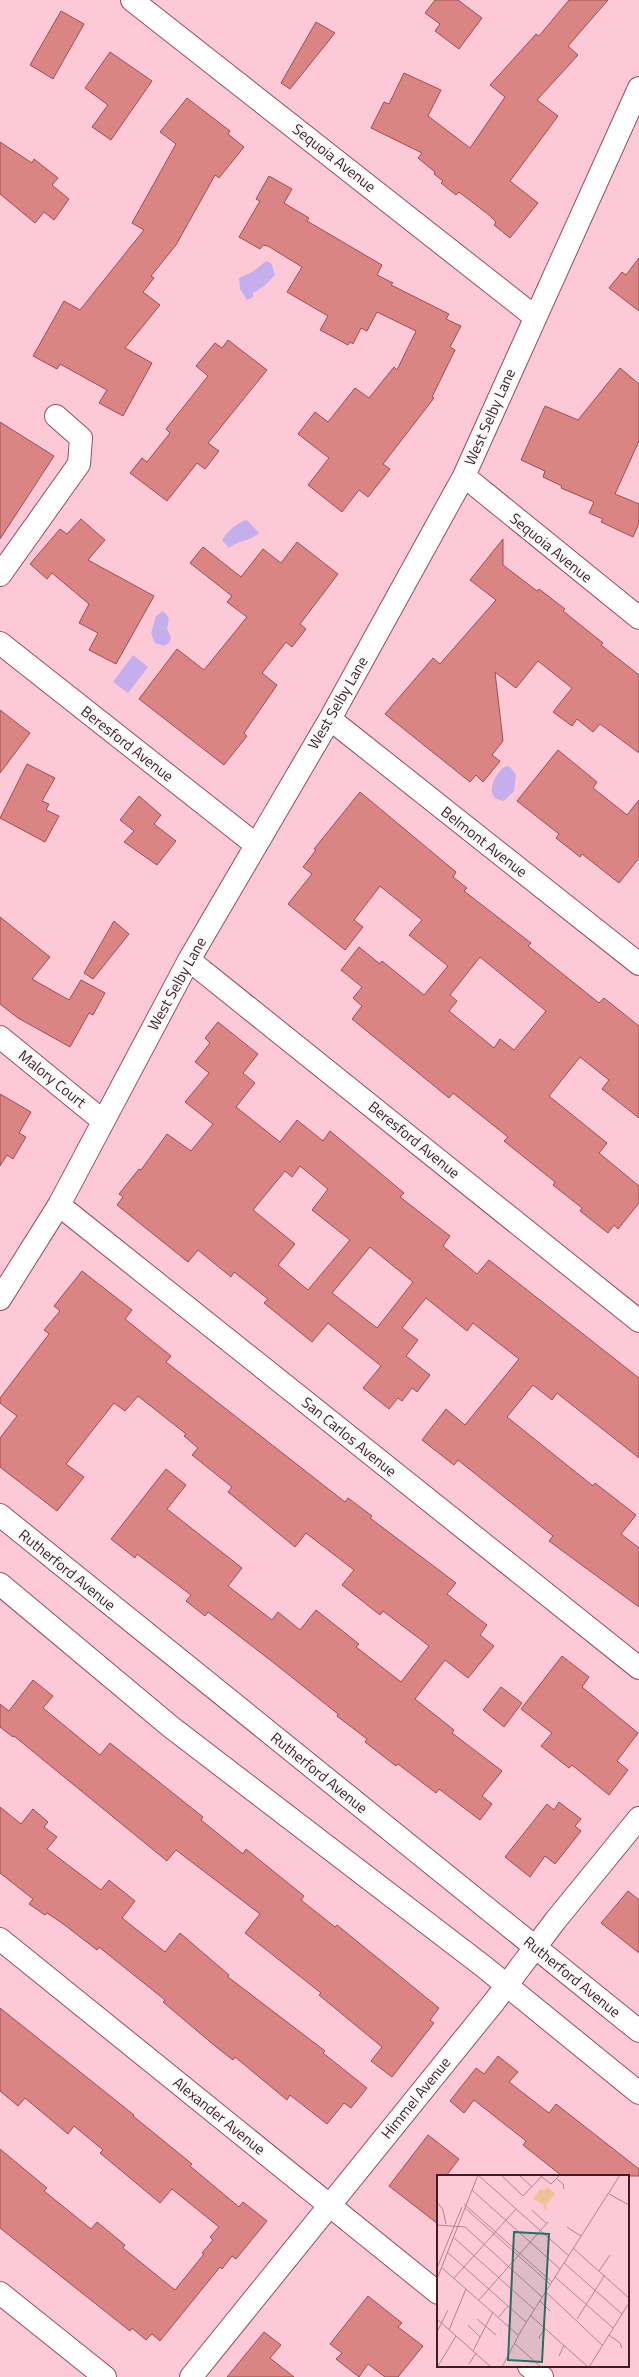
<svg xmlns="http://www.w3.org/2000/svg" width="639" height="2377" viewBox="0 0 639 2377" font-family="'Titillium Web',sans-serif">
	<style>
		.water { fill: #c4aeeb }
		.building { fill: #da8584; stroke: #9d4e4f; fill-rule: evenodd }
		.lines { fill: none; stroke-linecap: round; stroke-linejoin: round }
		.minor-casing { stroke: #984c65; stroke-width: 24 }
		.minor { stroke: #fff; stroke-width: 22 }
		.labels { text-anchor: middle; stroke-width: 3; stroke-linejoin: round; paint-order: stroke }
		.street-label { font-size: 15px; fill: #3e1d28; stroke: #fafafa }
		.inset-road { fill: none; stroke: #b18491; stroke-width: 1 }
		.view { fill: #286e62; fill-opacity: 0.15; stroke: #286e62; stroke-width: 2 }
		.inset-edge { fill: none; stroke: #3e1d28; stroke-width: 2 }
	</style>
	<rect width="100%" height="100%" fill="#fec9d7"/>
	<path class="water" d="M 266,261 L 271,263 L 275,275 L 263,287 L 253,293 L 253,297 L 247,300 L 240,289 L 239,278 L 254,271 Z
		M 247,520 L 259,533 C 251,541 239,540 229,548 L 222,540 C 228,531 236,523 247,520 Z
		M 163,611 L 169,618 L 167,629 L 171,637 L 169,643 L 164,646 L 155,643 L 151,633 L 156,616 Z
		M 133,655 L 148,667 L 128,693 L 113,682 Z
		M 509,766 L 516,774 L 514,791 L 504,801 L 496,799 C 486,790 496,774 504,767 Z"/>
	<path class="building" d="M 435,0 L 458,0 L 482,18 L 459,49 L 435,31 L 440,24 L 425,13 Z
		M 569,0 L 608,0 L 568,46 L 578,55 L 537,100 L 558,116 L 510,181 L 538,203 L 510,238 L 494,225 L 496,222 L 489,215 L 459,192 L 456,195 L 441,183 L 443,181 L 434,174 L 435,172 L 418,158 L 422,153 L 371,128 L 384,102 L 389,104 L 404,73 L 441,90 L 428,116 L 470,148 L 505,97 L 490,85 L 536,34 L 539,36 Z
		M 61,11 L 84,24 L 53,79 L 30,65 Z
		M 316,22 L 335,33 L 290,89 L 281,83 Z
		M 110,52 L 152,81 L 111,140 L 92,127 L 108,105 L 85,88 Z
		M 187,98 L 230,131 L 228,134 L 244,147 L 219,178 L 215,175 L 176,245 L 151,276 L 154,278 L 143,292 L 160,305 L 125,348 L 152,363 L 123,416 L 99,403 L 107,390 L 60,364 L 57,369 L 33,356 L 64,301 L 80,310 L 144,230 L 132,223 L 176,144 L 160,132 Z
		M 0,142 L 32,163 L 34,159 L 58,178 L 52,185 L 69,199 L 54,220 L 44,212 L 35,223 L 0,194 Z
		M 269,176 L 292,189 L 284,203 L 309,218 L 307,221 L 382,265 L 377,275 L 393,283 L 391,285 L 449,314 L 446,319 L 461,326 L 450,347 L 455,350 L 432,397 L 434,398 L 383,464 L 390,469 L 368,497 L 359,490 L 342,512 L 308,485 L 329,458 L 298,434 L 315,412 L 328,422 L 355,388 L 369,398 L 394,367 L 397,370 L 416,331 L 377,312 L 367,331 L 361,328 L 353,344 L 350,342 L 348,345 L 320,330 L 328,316 L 287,292 L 302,267 L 268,246 L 263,245 L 260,249 L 239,237 L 260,201 L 256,199 Z
		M 639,258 L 639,311 L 609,288 L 622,272 L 626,275 Z
		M 228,340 L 267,370 L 208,443 L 219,451 L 205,469 L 197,463 L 167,501 L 130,473 L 142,458 L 147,462 L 170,433 L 166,429 L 208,376 L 196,366 L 215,343 L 222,348 Z
		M 620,368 L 639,384 L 639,441 L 615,494 L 639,504 L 639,523 L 633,537 L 601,522 L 603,519 L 589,513 L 594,502 L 561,488 L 562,486 L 543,477 L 545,471 L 521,460 L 545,406 L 578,420 Z
		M 0,422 L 54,456 L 0,539 Z
		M 81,519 L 105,540 L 88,560 L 154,596 L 116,664 L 89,650 L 98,633 L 79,623 L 89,604 L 52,573 L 47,579 L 30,564 L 60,529 L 67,534 Z
		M 503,539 L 503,565 L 537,591 L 539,589 L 565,609 L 563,611 L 603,643 L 601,645 L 639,675 L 639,753 L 600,724 L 593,732 L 577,719 L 572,726 L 553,712 L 572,688 L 538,661 L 516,688 L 495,672 L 503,741 L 492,755 L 500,761 L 483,782 L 476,775 L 470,782 L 385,714 L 433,658 L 440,664 L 496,600 L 470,580 Z
		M 297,542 L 338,574 L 300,624 L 306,629 L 292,647 L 286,642 L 262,673 L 277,685 L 244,733 L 247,736 L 224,765 L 139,699 L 177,649 L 204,670 L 247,617 L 227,602 L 232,596 L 190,563 L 203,547 L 241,577 L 263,549 L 281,563 Z
		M 0,710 L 30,733 L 0,773 Z
		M 558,750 L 597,782 L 593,788 L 627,815 L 639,800 L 639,858 L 619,883 L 582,854 L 580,857 L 556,838 L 559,834 L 517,801 Z
		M 27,764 L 55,778 L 42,801 L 49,804 L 46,810 L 59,816 L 45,842 L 0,818 Z
		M 360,792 L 456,872 L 453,877 L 467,888 L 464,891 L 531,943 L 528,946 L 599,1003 L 604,998 L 639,1026 L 639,1118 L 602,1089 L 609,1080 L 580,1057 L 549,1096 L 607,1143 L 599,1153 L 639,1186 L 639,1203 L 618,1229 L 614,1225 L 608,1233 L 580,1211 L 582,1208 L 553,1185 L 555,1182 L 504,1141 L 508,1137 L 453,1093 L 449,1098 L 352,1019 L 362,1006 L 353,998 L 362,987 L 341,970 L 359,947 L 380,964 L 382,961 L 424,995 L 448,966 L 409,935 L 422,920 L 380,886 L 354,920 L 363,927 L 345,950 L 288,904 L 312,874 L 303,867 L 316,850 L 314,849 ZM 480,957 L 546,1011 L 514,1050 L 500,1039 L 494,1048 L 449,1011 L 457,1001 L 450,995 Z
		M 139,796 L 161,815 L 154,824 L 176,841 L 157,865 L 124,842 L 134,831 L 120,820 Z
		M 0,917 L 50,957 L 32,979 L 69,1000 L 81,980 L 105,993 L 93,1015 L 89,1013 L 70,1047 L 18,1018 L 0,1004 Z
		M 114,921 L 129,934 L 93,979 L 84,973 Z
		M 218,1022 L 258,1054 L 243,1073 L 255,1083 L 236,1107 L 280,1142 L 297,1120 L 323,1141 L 330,1131 L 404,1193 L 400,1197 L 450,1236 L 443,1246 L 477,1274 L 489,1260 L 639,1378 L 639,1458 L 557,1393 L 552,1400 L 533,1385 L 507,1417 L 593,1486 L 595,1483 L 636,1515 L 621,1534 L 639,1548 L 639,1607 L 549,1541 L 553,1536 L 458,1460 L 454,1465 L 422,1440 L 446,1409 L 465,1425 L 519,1359 L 473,1323 L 467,1331 L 426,1298 L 402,1328 L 418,1340 L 406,1356 L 430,1375 L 417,1392 L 412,1388 L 402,1401 L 398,1398 L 389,1409 L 363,1388 L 381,1366 L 328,1323 L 312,1342 L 264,1303 L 268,1299 L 234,1272 L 231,1277 L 198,1250 L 188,1262 L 117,1205 L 123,1197 L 119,1194 L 139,1169 L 141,1170 L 167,1134 L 191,1151 L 213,1124 L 185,1102 L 209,1073 L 195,1062 L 210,1043 L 205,1038 ZM 300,1166 L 328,1189 L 312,1210 L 350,1240 L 308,1290 L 278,1265 L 295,1244 L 253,1210 L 285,1171 L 292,1177 ZM 370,1247 L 413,1282 L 377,1328 L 332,1293 Z
		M 0,1094 L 31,1112 L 19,1133 L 26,1137 L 13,1159 L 7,1155 L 0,1166 Z
		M 82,1271 L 132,1310 L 125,1319 L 171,1356 L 166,1362 L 345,1502 L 348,1498 L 372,1516 L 370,1518 L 456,1583 L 447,1594 L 487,1625 L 480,1635 L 494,1646 L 468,1678 L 445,1660 L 415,1699 L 454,1730 L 452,1733 L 502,1771 L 482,1796 L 492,1804 L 480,1820 L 439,1789 L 436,1793 L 398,1764 L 396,1766 L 365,1742 L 367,1739 L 337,1716 L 338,1714 L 274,1663 L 208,1612 L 205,1616 L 186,1601 L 191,1595 L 137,1554 L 135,1558 L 111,1539 L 166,1469 L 186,1485 L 167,1509 L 242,1568 L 228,1586 L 272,1620 L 278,1612 L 300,1630 L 316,1610 L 359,1644 L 356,1647 L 401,1682 L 429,1646 L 383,1611 L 380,1615 L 342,1585 L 354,1570 L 306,1533 L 295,1547 L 228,1492 L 232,1487 L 192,1455 L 198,1448 L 184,1436 L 186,1434 L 138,1396 L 125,1411 L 114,1403 L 66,1464 L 84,1477 L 57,1511 L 0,1467 L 0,1438 L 17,1416 L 0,1403 L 0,1398 L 49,1334 L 44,1330 L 60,1311 L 54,1306 Z
		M 562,1656 L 589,1677 L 582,1687 L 638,1733 L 617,1761 L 628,1770 L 609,1795 L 572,1765 L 569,1768 L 541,1746 L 552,1733 L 521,1709 Z
		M 33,1680 L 53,1696 L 43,1708 L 100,1755 L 110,1743 L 203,1817 L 201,1820 L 243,1854 L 246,1849 L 304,1896 L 301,1900 L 335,1927 L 337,1925 L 439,2008 L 430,2020 L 434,2023 L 392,2077 L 371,2061 L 382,2047 L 319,1995 L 321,1993 L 245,1933 L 260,1914 L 176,1850 L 167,1861 L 14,1736 L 13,1737 L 0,1727 L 0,1704 L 9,1711 Z
		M 501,1687 L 522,1703 L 504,1727 L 483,1710 Z
		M 559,1802 L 581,1819 L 575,1826 L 581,1831 L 555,1864 L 545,1856 L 530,1877 L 505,1857 L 547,1804 L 554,1810 Z
		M 0,1807 L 21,1824 L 33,1809 L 48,1822 L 44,1827 L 57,1837 L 47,1849 L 101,1890 L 109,1880 L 135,1901 L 122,1918 L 165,1952 L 180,1933 L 229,1975 L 228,1977 L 325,2051 L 323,2053 L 367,2088 L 351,2108 L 344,2103 L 327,2124 L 290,2095 L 287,2100 L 235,2057 L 233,2060 L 215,2046 L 163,2002 L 165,2000 L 99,1947 L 97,1950 L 62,1923 L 47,1913 L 45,1915 L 29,1904 L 33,1899 L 0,1873 Z
		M 628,1891 L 639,1900 L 639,1953 L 601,1923 Z
		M 0,2008 L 134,2115 L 133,2116 L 192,2164 L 190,2166 L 239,2207 L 243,2202 L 267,2221 L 236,2259 L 232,2256 L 222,2269 L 220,2267 L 160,2341 L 152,2334 L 146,2340 L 132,2328 L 130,2331 L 0,2228 L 0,2149 L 47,2188 L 44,2191 L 91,2229 L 97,2222 L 125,2245 L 123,2248 L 175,2290 L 204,2254 L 202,2253 L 213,2240 L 210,2237 L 219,2227 L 172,2189 L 160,2203 L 100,2153 L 103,2150 L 74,2126 L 68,2134 L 25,2098 L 18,2106 L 0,2091 Z
		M 498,2056 L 518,2072 L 509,2082 L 549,2113 L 556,2104 L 639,2169 L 639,2176 L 562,2176 L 523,2145 L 526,2141 L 474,2100 L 464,2113 L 450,2101 L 476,2068 L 484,2074 Z
		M 428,2135 L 459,2159 L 446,2176 L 438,2176 L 438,2224 L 389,2186 Z
		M 368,2296 L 402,2323 L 398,2327 L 423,2346 L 398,2377 L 385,2377 L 368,2364 L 359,2377 L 336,2359 L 342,2353 L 330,2344 Z
		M 264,2332 L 281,2345 L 270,2358 L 294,2377 L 227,2377 Z"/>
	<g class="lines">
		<g class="minor-casing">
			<path id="minor" d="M 132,0 L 535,317
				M 464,476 L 639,618
				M 0,575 L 79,464 L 81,438 L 56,416
				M 0,643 L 255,844
				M 330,719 L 639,964
				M 189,960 L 639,1321
				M 0,1037 L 103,1121
				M 59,1205 L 639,1668
				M 0,1299 L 59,1205 L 189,960 L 330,719 L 464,476 L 639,88
				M 0,1515 L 639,2031
				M 0,1584 L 171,1727 L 483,1966 L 639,2093
				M 0,1939 L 438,2293
				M 0,2293 L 105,2377
				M 529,2366 L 542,2377
				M 191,2377 L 494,2002 L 555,1921 L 639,1818"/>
		</g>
		<use href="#minor" class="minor"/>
	</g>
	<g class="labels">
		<g class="street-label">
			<text transform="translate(334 158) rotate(38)" y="5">Sequoia Avenue</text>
			<text transform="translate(490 417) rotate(-66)" y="5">West Selby Lane</text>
			<text transform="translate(551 548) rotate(39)" y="5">Sequoia Avenue</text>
			<text transform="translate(338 703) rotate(-60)" y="5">West Selby Lane</text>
			<text transform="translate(127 744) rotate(38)" y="5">Beresford Avenue</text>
			<text transform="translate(484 842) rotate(38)" y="5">Belmont Avenue</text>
			<text transform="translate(177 984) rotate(-61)" y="5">West Selby Lane</text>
			<text transform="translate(52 1079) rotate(39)" y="5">Malory Court</text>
			<text transform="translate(414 1140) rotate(39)" y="5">Beresford Avenue</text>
			<text transform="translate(349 1437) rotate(39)" y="5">San Carlos Avenue</text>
			<text transform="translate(67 1570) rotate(39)" y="5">Rutherford Avenue</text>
			<text transform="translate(319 1773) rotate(39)" y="5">Rutherford Avenue</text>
			<text transform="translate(572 1977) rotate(39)" y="5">Rutherford Avenue</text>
			<text transform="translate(416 2098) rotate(-51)" y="5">Himmel Avenue</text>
			<text transform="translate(219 2116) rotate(39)" y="5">Alexander Avenue</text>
		</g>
	</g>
	<g transform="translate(437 2175)">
		<rect width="192" height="192" fill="#fec9d7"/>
		<path d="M 108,10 L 119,19 L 108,30 L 111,32 L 109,35 L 106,32 L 107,30 L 96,24 L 102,15 L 109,14 Z" fill="#f1c19a"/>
		<path class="inset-road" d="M 41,0 L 132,81M 64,0 L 86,21 L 104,2M 82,0 L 95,12M 102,0 L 114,9 L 123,0M 120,4 L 126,9 L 127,14M 35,15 L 123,94M 172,19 L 192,30M 0,27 L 6,35 L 9,49M 27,29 L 115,107M 28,33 L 113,109M 95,35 L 110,49M 0,50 L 28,52 L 105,122M 130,52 L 144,61M 16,62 L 98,135M 136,73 L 192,123M 10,77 L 89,147M 127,88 L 185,139M 4,92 L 81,160M 0,93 L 25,32M 162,96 L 173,80M 118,102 L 176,153M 17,103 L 79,34M 0,104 L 41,0M 109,117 L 165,170M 42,125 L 111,47M 103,126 L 113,136M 94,141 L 151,192M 62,142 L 71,131M 0,144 L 54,192M 40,144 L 59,160M 140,144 L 168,100M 31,150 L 43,162M 12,155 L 29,114M 0,157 L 11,135M 172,160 L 183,168 L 185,173M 103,164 L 102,162 L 108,154M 77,168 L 104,192M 36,176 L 56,137M 122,181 L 127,170M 32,189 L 39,178M 1,191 L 19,161M 65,192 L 85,154 L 183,0M 152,192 L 192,128"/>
		<path class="view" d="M 77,57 L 112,59 L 105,187 L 71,185 Z"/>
		<rect width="192" height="192" class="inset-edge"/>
	</g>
</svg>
